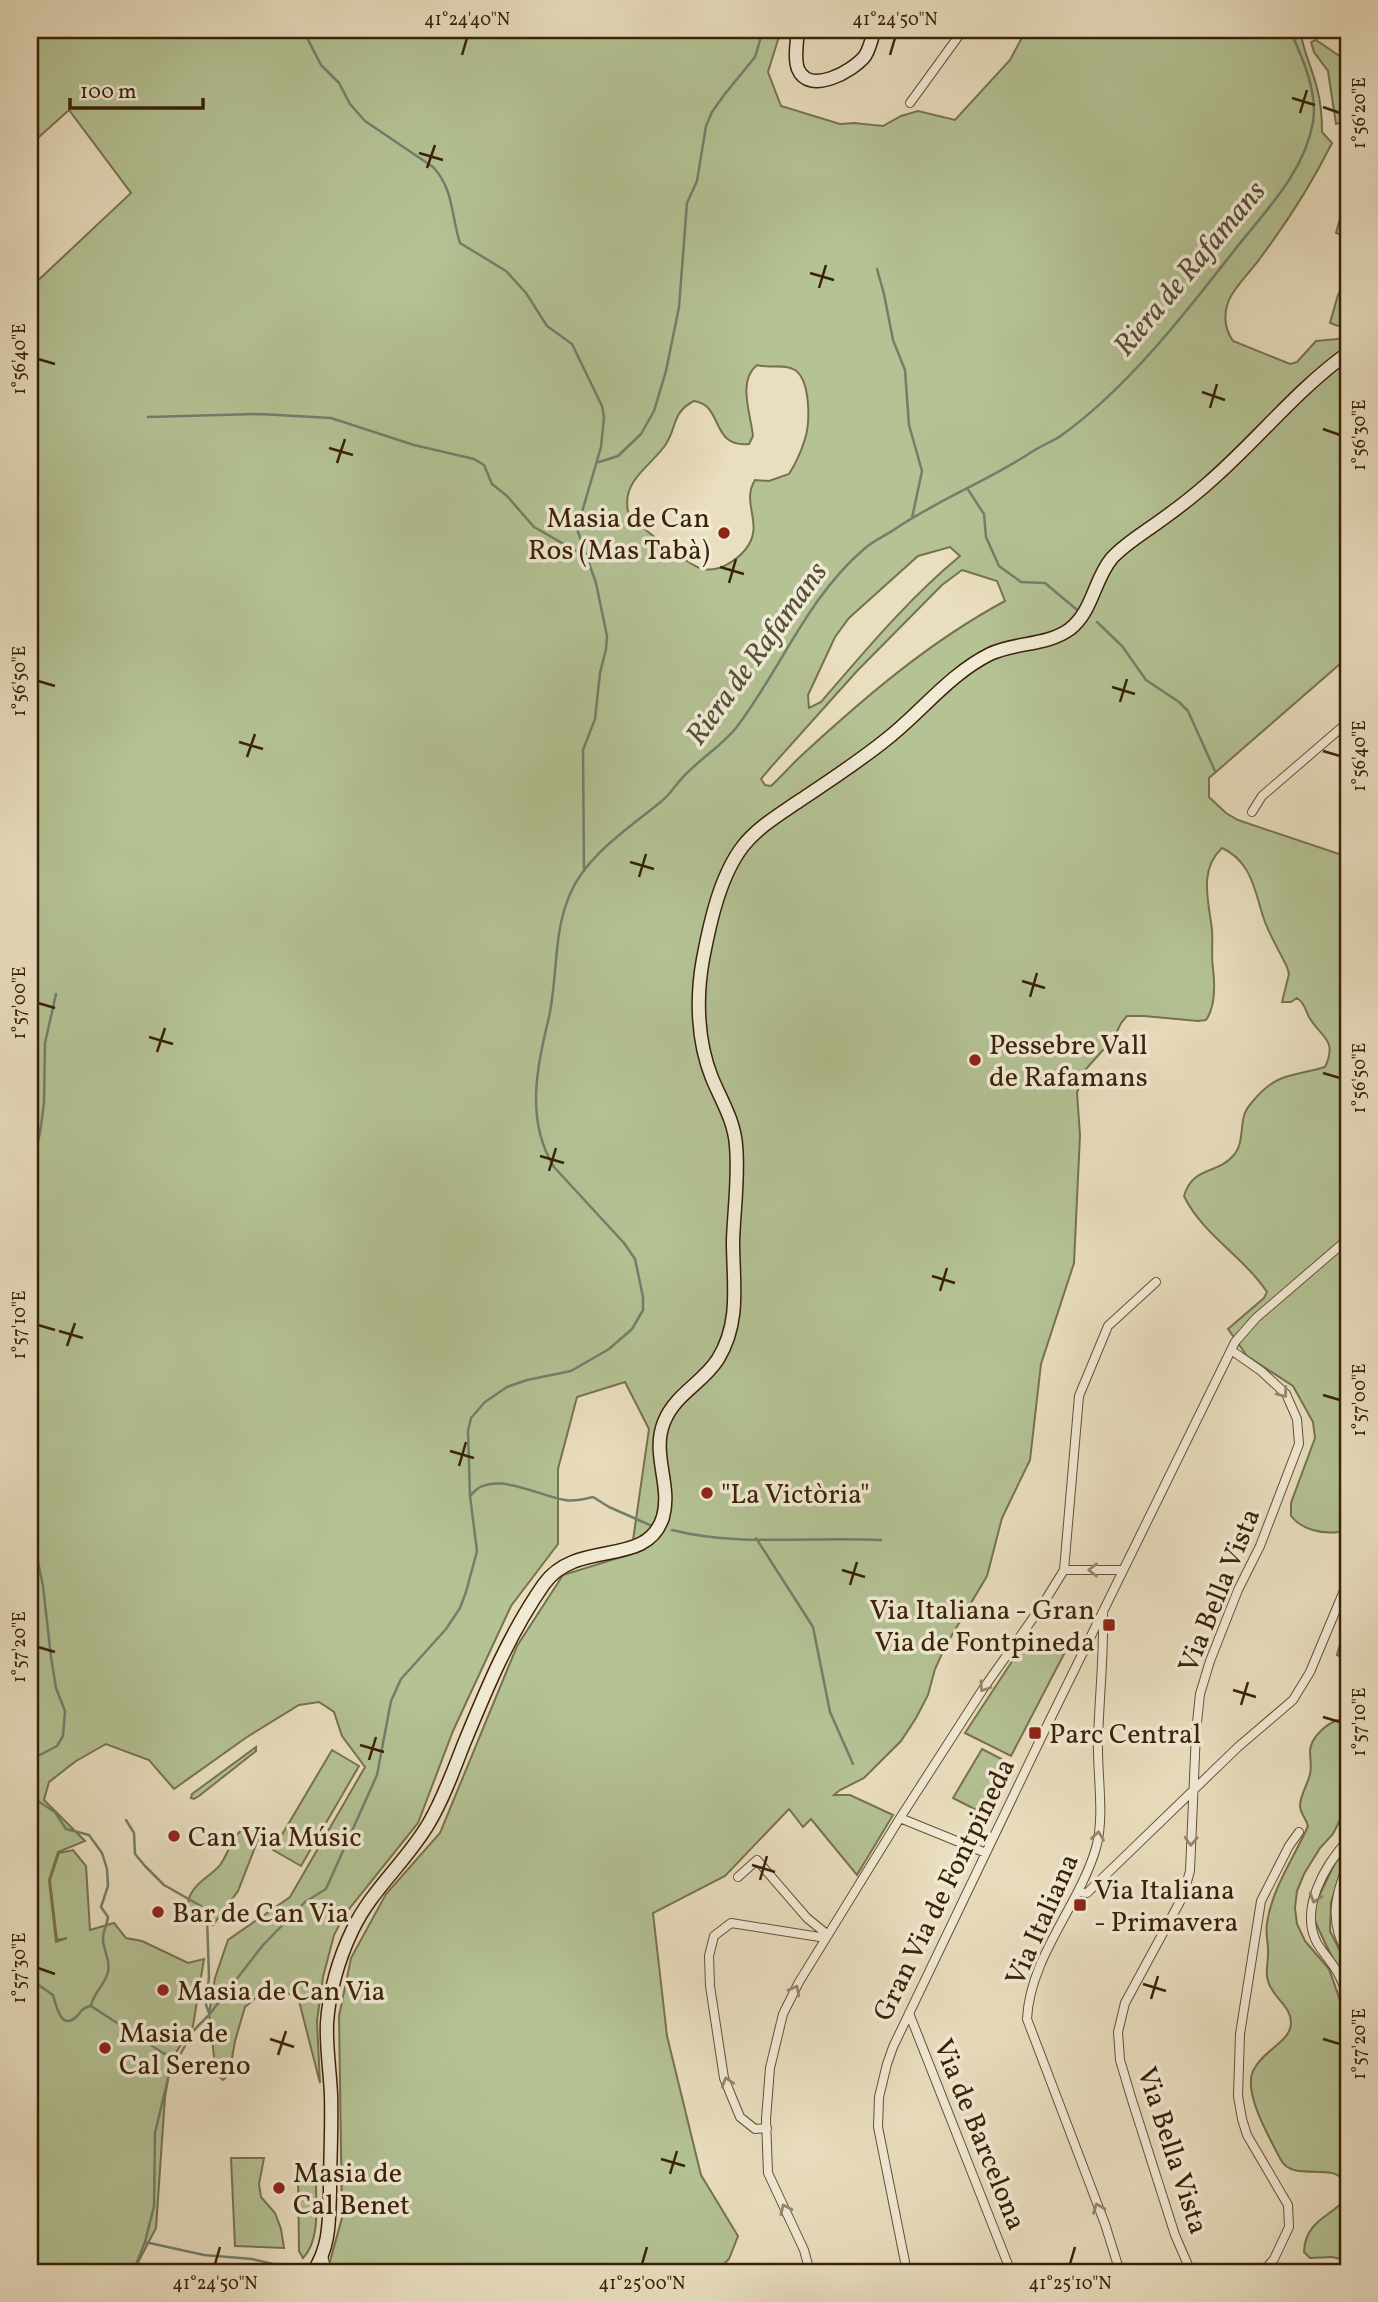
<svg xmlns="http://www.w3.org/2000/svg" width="1378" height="2302" viewBox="0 0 1378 2302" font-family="Vollkorn,serif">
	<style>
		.green { fill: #b4c294; stroke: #77724e; stroke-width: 2; fill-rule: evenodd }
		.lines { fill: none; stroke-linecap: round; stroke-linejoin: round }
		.stream { stroke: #727f6b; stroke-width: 2.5 }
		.street-casing { stroke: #665035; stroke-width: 10 }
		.secondary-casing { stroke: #3a2107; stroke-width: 15 }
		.street { stroke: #f1ead5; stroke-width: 8 }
		.secondary { stroke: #f1ead5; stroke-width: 12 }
		.oneway { stroke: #96866e }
		.ticks { fill: none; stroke: #3a2107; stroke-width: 2.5 }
		.poi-dot { fill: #8f2418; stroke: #f1ead5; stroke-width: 2.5 }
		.labels { text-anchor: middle; stroke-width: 7; stroke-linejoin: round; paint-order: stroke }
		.poi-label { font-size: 28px; fill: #3a2107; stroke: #f1ead5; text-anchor: start }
		.street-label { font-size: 28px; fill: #3a2107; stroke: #f1ead5 }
		.water-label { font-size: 30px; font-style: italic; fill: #565039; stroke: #f1ead5 }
		.neatline { fill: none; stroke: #3a2107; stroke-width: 2.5 }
		.ticks-label { font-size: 18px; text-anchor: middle; fill: #3a2107 }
	</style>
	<rect width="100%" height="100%" fill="#e9debf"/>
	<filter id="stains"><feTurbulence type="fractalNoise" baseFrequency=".00286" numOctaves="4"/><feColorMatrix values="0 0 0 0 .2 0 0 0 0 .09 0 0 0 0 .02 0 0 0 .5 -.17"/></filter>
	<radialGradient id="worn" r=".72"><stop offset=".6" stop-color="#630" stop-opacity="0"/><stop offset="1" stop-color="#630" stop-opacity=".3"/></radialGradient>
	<path class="green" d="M 30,30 L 781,30 L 768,72 L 781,106 L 840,124 L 854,123 L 883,126 L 901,116 L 918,111 L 955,120 L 1010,60 L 1026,30 L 1300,30 C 1303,51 1312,68 1317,88 C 1321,103 1322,117 1322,132 L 1332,143 C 1312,183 1288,221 1261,257 C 1253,269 1234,287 1229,300 C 1223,315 1224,328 1233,341 L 1290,364 L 1297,362 L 1316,341 L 1348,338 L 1348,657 L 1209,778 L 1209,797 L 1226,813 L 1238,820 L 1348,857 L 1348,1522 L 1339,1532 C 1322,1534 1302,1530 1291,1516 L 1291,1503 L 1315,1438 L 1313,1422 L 1293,1386 L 1247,1356 L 1228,1329 L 1264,1298 L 1267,1292 C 1244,1257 1202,1234 1184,1196 C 1193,1166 1216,1175 1233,1156 C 1242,1147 1241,1132 1243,1120 C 1244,1112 1248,1107 1253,1101 C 1277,1072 1292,1077 1325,1067 C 1338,1039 1321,1038 1309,1017 C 1305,1010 1305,1003 1297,998 L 1291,1002 L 1282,1002 L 1289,974 L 1287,967 C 1280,952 1271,938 1265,922 C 1255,894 1253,862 1222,848 C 1198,870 1209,902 1212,930 C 1213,943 1211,955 1213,968 C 1215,985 1216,1006 1206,1020 L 1198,1021 L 1144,1016 L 1127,1016 L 1121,1023 L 1114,1038 L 1085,1070 L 1077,1093 L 1080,1135 L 1074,1263 L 1041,1364 L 1030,1460 L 1002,1518 L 987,1576 L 946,1645 L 935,1669 L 928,1695 L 916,1718 L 901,1741 L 864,1778 L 840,1790 L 834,1795 L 850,1795 L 893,1815 L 857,1875 L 811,1819 L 803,1827 L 789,1809 L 725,1876 L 653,1913 L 667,2036 L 701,2175 L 738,2236 L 729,2259 L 716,2272 L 327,2272 L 342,2218 L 339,2016 L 351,1958 L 386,1894 L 440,1833 L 517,1646 L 563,1575 L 631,1554 L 649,1429 L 625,1382 L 577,1397 L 558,1469 L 558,1544 L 511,1606 L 453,1731 L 418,1823 L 345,1914 L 334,1935 L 323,1977 L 317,2021 L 320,2083 L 299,2001 L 284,1990 L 266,1989 L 245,2007 L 235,2041 L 229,2075 L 223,2080 L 216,2074 L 209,2013 L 215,1978 L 228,1940 L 290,1897 L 365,1767 L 342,1736 L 334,1712 L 319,1702 L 299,1705 L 247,1737 L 174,1789 L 149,1760 L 106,1744 L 76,1761 L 49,1782 L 44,1800 L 85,1841 L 58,1852 L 49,1880 L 56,1942 L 67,1938 L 57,1940 L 50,1880 L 59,1853 L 73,1850 L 86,1866 L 90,1930 L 114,1923 L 126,1938 L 142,1941 L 188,1963 L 204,1959 L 193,2026 L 177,2051 L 169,2074 L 165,2097 L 156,2228 L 133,2272 L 30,2272 L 30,288 L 131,193 L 69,110 L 30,145 ZM 757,365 C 769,369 784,363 795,370 C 811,381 810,423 805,439 C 801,452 796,463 789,474 L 769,481 L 755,480 C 740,504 766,525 745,550 C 735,562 718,572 703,569 C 691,567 631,521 628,511 C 627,508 627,498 628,495 C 632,475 655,461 666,444 C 677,427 672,412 694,401 C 724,405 710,448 749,444 L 753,436 C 751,415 737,381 757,365 ZM 950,547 L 960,556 C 908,599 865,651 821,702 L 809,708 L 808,695 L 835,637 L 849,618 L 918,556 ZM 962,570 L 997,581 L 1005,601 C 929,642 865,697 802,755 C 791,765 782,776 771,786 L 765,785 L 761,779 L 771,767 L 857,671 L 942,585 Z
		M 1316,40 L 1344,59 C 1347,79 1352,101 1345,121 L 1336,124 L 1328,71 L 1314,52 L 1311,42 Z
		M 1348,190 L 1348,235 L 1344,236 L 1336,233 Z
		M 1348,279 L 1348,324 L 1338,326 L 1330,323 L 1338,295 Z
		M 1348,1615 L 1348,1661 L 1337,1655 Z
		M 1028,1637 L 1064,1654 L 1011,1756 L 965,1733 Z
		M 1338,1720 L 1348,1721 L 1348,1804 L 1333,1834 L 1320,1848 L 1304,1874 L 1297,1891 L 1295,1908 L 1297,1924 L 1305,1941 L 1329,1969 L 1347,2020 L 1348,2261 L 1332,2257 L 1310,2258 L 1304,2252 C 1305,2211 1352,2215 1345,2185 C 1338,2159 1294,2184 1281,2160 C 1270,2139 1243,2093 1253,2071 C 1258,2060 1269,2052 1278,2044 C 1285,2038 1291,2032 1291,2022 C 1291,2006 1272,1997 1268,1981 C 1265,1972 1268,1964 1268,1955 C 1269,1945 1265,1934 1267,1923 C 1272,1888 1294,1858 1308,1826 C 1306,1818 1300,1813 1300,1806 C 1300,1795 1308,1784 1310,1774 C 1312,1766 1310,1759 1310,1751 C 1311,1737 1326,1724 1338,1720 Z
		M 256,1747 L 256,1751 L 199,1796 L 194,1799 L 191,1798 L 192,1794 Z
		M 982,1749 L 1011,1764 L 986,1815 L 953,1798 Z
		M 332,1750 L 359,1766 L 301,1866 L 273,1850 Z
		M 248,1827 L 256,1830 L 259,1837 L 238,1891 L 213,1925 L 191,1918 C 187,1909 186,1901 192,1892 C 198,1881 212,1875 220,1865 C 230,1852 231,1833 248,1827 Z
		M 1343,1855 L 1345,1862 L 1331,1902 L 1330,1931 L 1348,1967 L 1348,1986 L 1326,1945 L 1313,1917 L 1317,1900 L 1336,1861 Z
		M 231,2158 L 264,2158 L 259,2184 L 261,2197 L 275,2213 L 281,2229 L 284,2248 L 235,2246 Z
		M 298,2172 L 316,2174 C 315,2198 322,2239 303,2258 L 299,2251 Z"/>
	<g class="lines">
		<path class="stream" d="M 303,30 L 321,65 L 339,83 L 350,104 L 365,121 L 433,167 C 454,189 451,216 460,243 L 506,271 L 526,293 L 547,326 L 572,344 L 602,406 L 604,417 L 601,447 L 577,529 L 596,583 L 607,636 L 606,649 L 600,673 L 595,719 L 583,750 L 584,871
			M 877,269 L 884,294 L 893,340 L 905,370 L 909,425 L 922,471 L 912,518
			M 148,417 L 260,414 L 331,418 L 414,445 L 474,459 L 484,465 L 492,484 L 507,496 L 534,527 L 585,556
			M 599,462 L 618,456 L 641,434 L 654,411 L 666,371 L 679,307 L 687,203 L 697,181 L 706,126 L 712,112 L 724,95 L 755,57 L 763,30
			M 967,488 L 984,514 L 986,537 L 999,566 L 1021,582 L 1045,583 L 1076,609
			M 1097,622 L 1122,646 L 1146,680 L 1179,702 L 1188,711 L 1215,771
			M 30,1173 L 40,1133 L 44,1103 L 45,1043 L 56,994
			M 30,1489 L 33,1538 L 43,1586 L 51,1657 L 56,1688 L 65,1711 L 63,1736 L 57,1746 L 30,1760
			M 471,1495 C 491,1468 538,1496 565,1500 C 574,1502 585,1499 593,1497 L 609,1507 L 652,1526
			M 672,1530 C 738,1547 814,1536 881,1540
			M 756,1538 L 813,1627 L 830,1712 L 853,1764
			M 30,1796 L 55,1812 L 66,1829 L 89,1835 L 102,1853 L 107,1869 L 108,1886 L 101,1907 L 108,1917 C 107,1925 103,1931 103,1939 C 103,1951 111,1959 108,1972 C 105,1985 93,1993 91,2006 L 163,2053 L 177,2058
			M 126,1820 L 134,1833 L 135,1854 L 145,1866 L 164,1885 L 201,1906 L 207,1918 L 209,1977 L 206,2005 L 209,2013
			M 30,1979 L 53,1995 C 56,2005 61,2031 76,2017 C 82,2011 81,2009 90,2006
			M 145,2242 L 204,2255 L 252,2259 L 294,2269
			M 133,2272 L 145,2242 L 154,2206 L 155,2133 L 169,2074 L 194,2030 L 209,2015 L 263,1945 L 305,1902 L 326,1889 L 377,1775 L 391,1701 L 401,1679 L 446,1629 L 460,1608 L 466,1592 L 477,1551 L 470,1496 L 468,1431 L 471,1418 L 485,1402 L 507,1387 L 527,1380 L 571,1371 L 609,1349 L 632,1329 L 643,1310 L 643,1297 L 635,1259 L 624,1243 L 554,1167 C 525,1120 537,1067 549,1017 C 558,975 553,933 570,894 C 587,854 631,827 663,800 C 672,792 678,781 687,773 C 703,757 722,745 736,728 C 781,669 807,598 864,549 C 874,540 885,536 895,529 C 938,500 987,481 1030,453 C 1040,446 1052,442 1062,435 C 1127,388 1184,315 1233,252 C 1264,212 1304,174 1313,122 C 1318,92 1302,57 1290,30"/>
		<g class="street-casing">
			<path id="street" d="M 910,103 L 963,30
				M 1252,812 L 1262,796 L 1348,722
				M 1064,1570 L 1122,1570
				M 1103,1614 C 1104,1657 1099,1699 1098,1742 C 1097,1774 1105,1817 1096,1848 C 1079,1906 1030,1957 1027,2019 L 1105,2224 L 1120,2272
				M 900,1818 L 986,1853
				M 1348,1840 C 1325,1865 1299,1909 1317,1943 C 1323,1953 1331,1961 1336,1970 C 1341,1978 1344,1987 1348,1995
				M 1348,1864 C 1334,1898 1329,1922 1348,1955
				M 738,1877 L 757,1860 L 807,1918 L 828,1935
				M 1079,1892 L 1087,1893 L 1238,1747 L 1293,1700 L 1310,1672 L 1348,1581
				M 909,2013 L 1011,2272
				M 767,2128 L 755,2129 L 740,2117 L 724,2078 L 710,1986 L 709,1956 L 714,1936 L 731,1923 L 826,1938
				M 323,2256 L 327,2272
				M 810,2272 L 804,2250 L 768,2173 L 766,2119 L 770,2068 L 783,2014 L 799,1982 L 900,1818 L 983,1689 L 1043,1604 L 1064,1570 L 1079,1396 L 1108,1326 L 1156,1282
				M 907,2272 L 878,2127 L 879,2097 L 887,2064 L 893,2047 L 1042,1736 L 1235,1342 L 1256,1318 L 1348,1239
				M 1191,2272 L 1175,2235 L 1131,2097 L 1120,2060 L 1118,2032 L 1125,2003 L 1183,1896 L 1190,1871 L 1196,1732 L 1200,1694 L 1210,1661 L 1238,1590 L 1260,1546 L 1299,1444 L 1297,1419 L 1286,1394 L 1261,1371 L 1231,1350
				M 1263,2272 L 1274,2259 L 1289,2227 L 1288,2205 L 1247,2135 L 1242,2119 L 1238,2096 L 1240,2034 L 1261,1901 L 1289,1846 L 1299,1832"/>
		</g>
		<g class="secondary-casing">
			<path id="secondary" d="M 798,30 C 797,42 794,58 798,69 C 809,96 853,71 865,56 C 870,48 872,39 874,30
				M 313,2272 C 330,2247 329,2221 330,2192 C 330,2159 332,2127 331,2095 C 330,2071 326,2047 327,2023 C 329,1992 339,1958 352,1931 C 371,1890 407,1861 429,1823 C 443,1799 453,1772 463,1746 C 486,1690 509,1634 544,1584 C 577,1538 647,1569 663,1517 C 672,1485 651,1454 664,1422 C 675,1394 703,1383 718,1359 C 741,1322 733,1282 733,1241 C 734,1210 739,1177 736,1145 C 734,1120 721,1100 712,1078 C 697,1041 696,997 703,959 C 710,922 720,876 743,846 C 758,827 780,814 799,801 C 829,781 860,761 888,738 C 922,711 950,674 990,654 C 1015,642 1047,646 1070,629 C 1093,611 1094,579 1112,558 C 1123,546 1137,537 1150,528 C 1170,514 1189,500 1207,484 C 1256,442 1296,390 1348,353"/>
		</g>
		<use href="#street" class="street"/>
		<use href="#secondary" class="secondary"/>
	</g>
	<defs><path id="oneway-chevron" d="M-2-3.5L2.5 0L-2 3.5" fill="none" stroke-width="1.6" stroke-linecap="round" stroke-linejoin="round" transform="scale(1.75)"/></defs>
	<g class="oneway">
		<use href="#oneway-chevron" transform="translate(1283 1393) rotate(52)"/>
		<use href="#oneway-chevron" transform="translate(1093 1570) rotate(-180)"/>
		<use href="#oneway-chevron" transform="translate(984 1687) rotate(124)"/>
		<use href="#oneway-chevron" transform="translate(1098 1836) rotate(-82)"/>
		<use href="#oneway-chevron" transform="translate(1191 1841) rotate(92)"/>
		<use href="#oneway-chevron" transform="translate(1315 1898) rotate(107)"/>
		<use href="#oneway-chevron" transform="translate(795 1990) rotate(-62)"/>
		<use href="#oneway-chevron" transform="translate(727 2082) rotate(-108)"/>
		<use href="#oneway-chevron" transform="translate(1098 2208) rotate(-111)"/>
		<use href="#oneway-chevron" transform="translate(785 2209) rotate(-115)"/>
	</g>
	<path class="ticks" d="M 462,55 L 467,38M 890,55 L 895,38M 1292,98 L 1315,105M 1323,107 L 1340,113M 1300,113 L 1307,90M 419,153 L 443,160M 427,168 L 435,145M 810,273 L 834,280M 819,288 L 826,265M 38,359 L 55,364M 1202,392 L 1225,400M 1210,408 L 1217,384M 1323,429 L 1340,435M 329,448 L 353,455M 337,463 L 345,439M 720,567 L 744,574M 729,583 L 736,559M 38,681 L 55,686M 1112,687 L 1135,694M 1120,702 L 1127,679M 239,742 L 263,749M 1323,751 L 1340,756M 247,757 L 255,734M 630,862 L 654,869M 639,877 L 646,854M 1022,981 L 1045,988M 1030,997 L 1037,973M 38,1003 L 55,1008M 149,1037 L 173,1044M 157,1052 L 165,1028M 1323,1073 L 1340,1078M 540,1156 L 564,1163M 549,1171 L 556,1148M 932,1276 L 955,1283M 940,1291 L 947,1268M 38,1325 L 55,1330M 59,1331 L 83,1338M 67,1346 L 75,1323M 1323,1395 L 1340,1400M 450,1451 L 474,1458M 459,1466 L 466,1442M 842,1570 L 865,1577M 850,1585 L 857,1562M 38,1647 L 55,1652M 1233,1690 L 1256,1697M 1241,1705 L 1248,1682M 1323,1717 L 1340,1722M 360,1745 L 384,1752M 369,1760 L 376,1737M 752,1865 L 775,1872M 760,1880 L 767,1856M 38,1968 L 55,1974M 1143,1984 L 1166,1991M 1151,1999 L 1158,1976M 270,2039 L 294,2047M 1323,2039 L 1340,2044M 278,2055 L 286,2031M 661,2159 L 685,2166M 670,2174 L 677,2151M 215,2264 L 220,2247M 642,2264 L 647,2247M 1070,2264 L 1075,2247"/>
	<g class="poi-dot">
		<circle cx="724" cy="533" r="7"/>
		<circle cx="975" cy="1060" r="7"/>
		<circle cx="707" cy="1493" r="7"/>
		<rect x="1102" y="1618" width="14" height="14" rx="3.5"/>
		<rect x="1028" y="1726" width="14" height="14" rx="3.5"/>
		<circle cx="174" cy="1836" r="7"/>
		<rect x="1073" y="1898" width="14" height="14" rx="3.5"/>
		<circle cx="158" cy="1912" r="7"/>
		<circle cx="163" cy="1990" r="7"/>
		<circle cx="105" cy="2048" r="7"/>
		<circle cx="279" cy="2188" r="7"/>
	</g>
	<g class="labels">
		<g class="poi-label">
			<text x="710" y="527" text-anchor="end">Masia de Can<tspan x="710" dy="32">Ros (Mas Tabà)</tspan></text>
			<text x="989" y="1054">Pessebre Vall<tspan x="989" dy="32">de Rafamans</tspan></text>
			<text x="721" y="1503">"La Victòria"</text>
			<text x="1095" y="1619" text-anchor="end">Via Italiana - Gran<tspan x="1095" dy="32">Via de Fontpineda</tspan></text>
			<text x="1049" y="1743">Parc Central</text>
			<text x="188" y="1846">Can Via Músic</text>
			<text x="1094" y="1899">Via Italiana<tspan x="1094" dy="32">- Primavera</tspan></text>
			<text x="172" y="1922">Bar de Can Via</text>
			<text x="177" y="2000">Masia de Can Via</text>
			<text x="119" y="2042">Masia de<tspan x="119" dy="32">Cal Sereno</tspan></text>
			<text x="293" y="2182">Masia de<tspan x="293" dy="32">Cal Benet</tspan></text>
		</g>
		<g class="street-label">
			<text transform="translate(1218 1590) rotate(-68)" y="10">Via Bella Vista</text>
			<text transform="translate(943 1889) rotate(-64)" y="10">Gran Via de Fontpineda</text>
			<text transform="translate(1041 1919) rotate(-66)" y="10">Via Italiana</text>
			<text transform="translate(981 2134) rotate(68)" y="10">Via de Barcelona</text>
			<text transform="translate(1174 2150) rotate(72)" y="10">Via Bella Vista</text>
		</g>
		<g class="water-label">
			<text transform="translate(1189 268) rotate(-50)" y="10">Riera de Rafamans</text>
			<text transform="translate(756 653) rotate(-54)" y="10">Riera de Rafamans</text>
		</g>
	</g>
	<rect width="1378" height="2302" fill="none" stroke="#e9debf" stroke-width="77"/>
	<path d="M70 98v10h133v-10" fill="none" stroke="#3a2107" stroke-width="3.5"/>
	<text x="80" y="98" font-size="21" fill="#3a2107" stroke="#f1ead5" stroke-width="5" paint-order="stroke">100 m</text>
	<rect x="38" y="38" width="1302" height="2226" class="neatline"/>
	<g class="ticks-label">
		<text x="467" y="25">41°24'40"N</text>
		<text x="895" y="25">41°24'50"N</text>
		<text transform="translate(1359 113) rotate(-90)" y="6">1°56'20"E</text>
		<text transform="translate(19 359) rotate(-90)" y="6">1°56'40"E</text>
		<text transform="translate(1359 435) rotate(-90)" y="6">1°56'30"E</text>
		<text transform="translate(19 681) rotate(-90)" y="6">1°56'50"E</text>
		<text transform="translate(1359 756) rotate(-90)" y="6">1°56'40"E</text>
		<text transform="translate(19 1003) rotate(-90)" y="6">1°57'00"E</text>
		<text transform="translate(1359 1078) rotate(-90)" y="6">1°56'50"E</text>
		<text transform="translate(19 1325) rotate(-90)" y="6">1°57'10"E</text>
		<text transform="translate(1359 1400) rotate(-90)" y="6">1°57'00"E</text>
		<text transform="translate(19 1647) rotate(-90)" y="6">1°57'20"E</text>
		<text transform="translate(1359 1722) rotate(-90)" y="6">1°57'10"E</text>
		<text transform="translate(19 1968) rotate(-90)" y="6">1°57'30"E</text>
		<text transform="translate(1359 2044) rotate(-90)" y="6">1°57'20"E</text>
		<text x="215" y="2289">41°24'50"N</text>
		<text x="642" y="2289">41°25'00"N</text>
		<text x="1070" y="2289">41°25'10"N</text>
	</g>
	<rect width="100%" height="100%" filter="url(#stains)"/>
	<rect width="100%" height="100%" fill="url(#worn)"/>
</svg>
